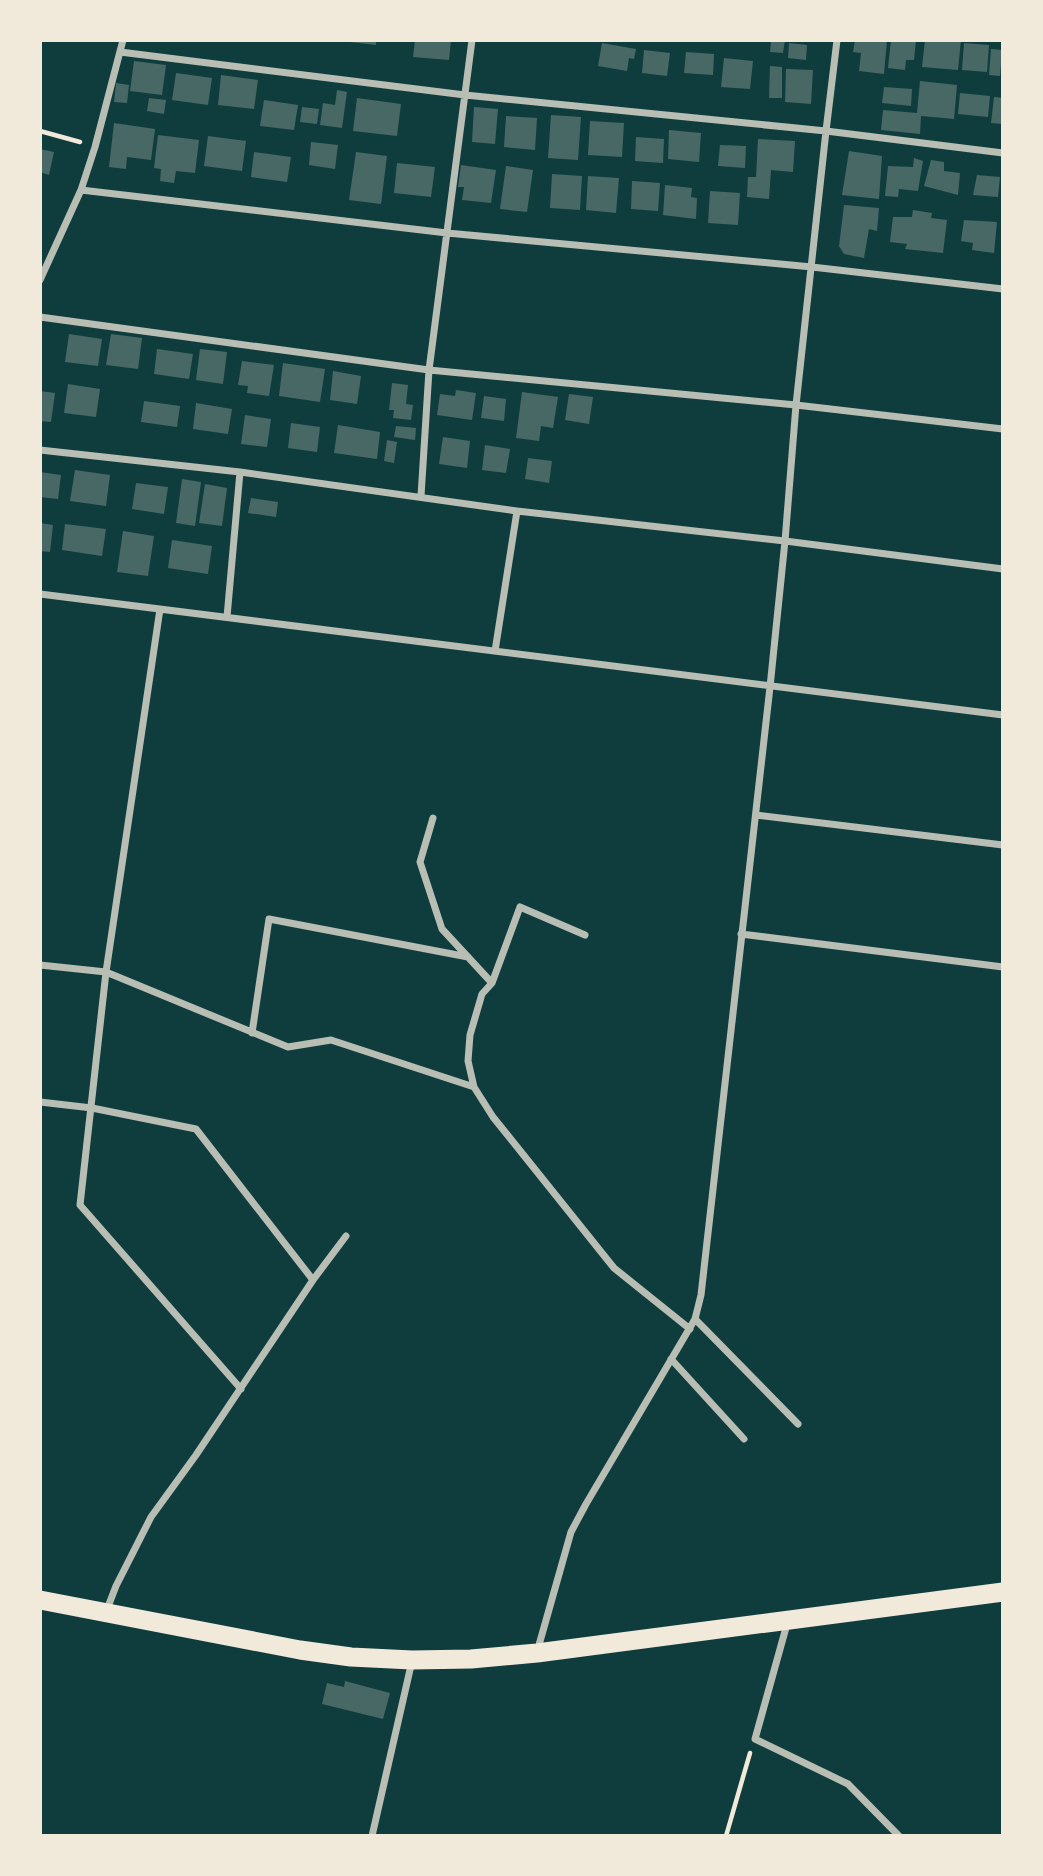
<svg xmlns="http://www.w3.org/2000/svg" width="1043" height="1876" viewBox="0 0 1043 1876" font-family="'Noto Sans',sans-serif">
	<style>
		.building { fill: #486865 }
		.lines { fill: none; stroke-linecap: round; stroke-linejoin: round }
		.path { stroke: #f1e9da; stroke-width: 4.5 }
		.minor { stroke: #b8beb3; stroke-width: 7 }
		.trunk { stroke: #f1e9da; stroke-width: 19 }
	</style>
	<rect width="100%" height="100%" fill="#0f3d3e"/>
	<path class="building" d="M 350,40 L 376,40 L 376,45 L 350,42 Z
		M 415,40 L 451,40 L 449,60 L 413,57 Z
		M 771,40 L 785,40 L 783,53 L 770,52 Z
		M 855,40 L 887,40 L 884,74 L 859,71 L 861,53 L 853,52 Z
		M 891,40 L 916,40 L 914,60 L 906,60 L 905,70 L 888,68 Z
		M 925,40 L 961,40 L 958,70 L 922,67 Z
		M 602,43 L 636,49 L 634,59 L 629,58 L 627,71 L 598,66 Z
		M 789,43 L 807,45 L 806,60 L 788,58 Z
		M 964,43 L 989,45 L 987,72 L 962,70 Z
		M 991,49 L 1002,50 L 1000,76 L 989,75 Z
		M 644,50 L 670,53 L 667,76 L 642,73 Z
		M 686,52 L 714,54 L 713,75 L 684,73 Z
		M 724,58 L 753,61 L 750,89 L 721,87 Z
		M 134,61 L 166,65 L 162,95 L 130,91 Z
		M 770,66 L 782,67 L 782,98 L 769,98 Z
		M 786,69 L 813,70 L 811,104 L 785,102 Z
		M 176,73 L 212,78 L 208,105 L 172,100 Z
		M 221,75 L 258,80 L 254,109 L 218,105 Z
		M 920,81 L 957,85 L 954,119 L 921,116 L 920,134 L 881,130 L 883,110 L 917,113 Z
		M 116,83 L 129,85 L 127,103 L 114,102 Z
		M 884,87 L 912,89 L 911,106 L 882,103 Z
		M 337,90 L 347,92 L 342,128 L 320,125 L 323,103 L 335,105 Z
		M 960,93 L 990,96 L 988,117 L 958,114 Z
		M 994,97 L 1003,98 L 1003,124 L 991,123 Z
		M 149,98 L 166,100 L 164,114 L 147,111 Z
		M 357,98 L 401,104 L 397,136 L 353,131 Z
		M 264,100 L 298,105 L 294,130 L 260,126 Z
		M 302,107 L 319,109 L 317,124 L 300,122 Z
		M 474,107 L 498,109 L 495,144 L 472,142 Z
		M 551,115 L 581,117 L 578,160 L 548,158 Z
		M 506,116 L 537,118 L 535,150 L 504,147 Z
		M 590,121 L 624,123 L 622,157 L 588,155 Z
		M 114,123 L 155,129 L 151,160 L 127,157 L 126,169 L 109,167 Z
		M 669,130 L 701,133 L 699,162 L 668,159 Z
		M 158,135 L 199,140 L 195,173 L 176,171 L 174,183 L 160,181 L 161,169 L 154,168 Z
		M 208,136 L 246,141 L 242,171 L 204,166 Z
		M 636,137 L 664,139 L 663,163 L 635,161 Z
		M 758,139 L 795,141 L 793,172 L 771,170 L 769,199 L 747,197 L 748,177 L 756,177 Z
		M 311,142 L 338,145 L 335,169 L 309,165 Z
		M 720,145 L 746,146 L 745,168 L 718,166 Z
		M 40,149 L 54,152 L 49,175 L 40,172 Z
		M 849,151 L 882,156 L 879,199 L 842,195 Z
		M 254,152 L 291,157 L 287,182 L 251,177 Z
		M 356,152 L 387,156 L 381,204 L 349,200 Z
		M 914,158 L 923,161 L 918,191 L 899,189 L 898,197 L 885,196 L 888,166 L 913,167 Z
		M 931,160 L 944,162 L 944,171 L 960,173 L 958,195 L 924,186 Z
		M 397,163 L 435,167 L 431,197 L 394,193 Z
		M 461,165 L 496,170 L 491,203 L 462,200 L 464,187 L 458,187 Z
		M 506,166 L 533,170 L 527,212 L 500,209 Z
		M 552,174 L 582,176 L 580,210 L 550,208 Z
		M 977,175 L 1000,177 L 998,197 L 973,195 Z
		M 588,176 L 619,178 L 616,213 L 586,210 Z
		M 632,181 L 660,183 L 658,211 L 631,209 Z
		M 665,185 L 692,188 L 691,197 L 697,198 L 696,219 L 663,215 Z
		M 710,191 L 740,193 L 738,225 L 708,223 Z
		M 844,205 L 879,208 L 877,231 L 869,229 L 864,258 L 844,254 L 839,246 Z
		M 913,210 L 932,213 L 931,218 L 947,220 L 943,253 L 905,249 L 907,244 L 890,242 L 893,217 L 912,217 Z
		M 964,220 L 997,222 L 994,253 L 972,250 L 973,243 L 961,241 Z
		M 69,334 L 102,339 L 98,366 L 65,362 Z
		M 111,334 L 142,338 L 138,369 L 106,365 Z
		M 157,349 L 193,354 L 189,379 L 154,374 Z
		M 200,349 L 227,352 L 223,384 L 196,380 Z
		M 242,361 L 274,365 L 269,396 L 247,393 L 248,386 L 238,385 Z
		M 283,363 L 325,369 L 320,402 L 279,396 Z
		M 333,371 L 361,376 L 357,404 L 330,400 Z
		M 392,383 L 408,385 L 406,404 L 413,405 L 411,420 L 393,418 L 394,410 L 389,410 Z
		M 68,384 L 100,389 L 96,417 L 64,413 Z
		M 456,390 L 476,393 L 472,420 L 437,415 L 440,394 L 455,396 Z
		M 40,391 L 55,393 L 51,422 L 40,421 Z
		M 522,392 L 558,397 L 553,428 L 541,426 L 539,441 L 516,438 Z
		M 569,394 L 593,397 L 589,424 L 565,420 Z
		M 484,396 L 506,399 L 504,421 L 481,418 Z
		M 144,401 L 180,406 L 177,427 L 141,422 Z
		M 196,403 L 232,409 L 228,434 L 193,429 Z
		M 245,415 L 271,419 L 267,447 L 241,444 Z
		M 291,423 L 320,427 L 317,452 L 288,448 Z
		M 338,425 L 380,432 L 377,459 L 334,453 Z
		M 396,426 L 416,428 L 415,440 L 394,437 Z
		M 443,437 L 470,441 L 467,468 L 439,464 Z
		M 387,440 L 397,442 L 394,463 L 384,461 Z
		M 485,445 L 510,449 L 506,473 L 482,470 Z
		M 528,458 L 552,461 L 549,483 L 525,479 Z
		M 75,470 L 110,475 L 106,506 L 70,501 Z
		M 40,472 L 61,475 L 58,499 L 40,497 Z
		M 182,479 L 201,482 L 195,526 L 176,523 Z
		M 136,483 L 168,487 L 164,514 L 132,509 Z
		M 205,484 L 227,488 L 222,526 L 199,523 Z
		M 251,498 L 278,502 L 276,517 L 248,513 Z
		M 40,523 L 53,525 L 50,552 L 40,551 Z
		M 65,524 L 106,529 L 102,556 L 62,550 Z
		M 123,531 L 154,536 L 148,576 L 117,572 Z
		M 172,540 L 212,546 L 208,574 L 168,568 Z
		M 345,1681 L 390,1693 L 383,1719 L 322,1704 L 327,1683 L 344,1687 Z"/>
	<g class="lines">
		<path class="path" d="M 40,131 L 80,142
			M 726,1836 L 750,1753"/>
		<path class="minor" d="M 120,52 L 465,95 L 826,131 L 1003,153
			M 81,190 L 447,233 L 812,267 L 1003,289
			M 40,280 L 81,190 L 95,147 L 123,40
			M 40,317 L 429,370 L 796,405 L 1003,429
			M 40,450 L 240,472 L 517,511 L 785,541 L 1003,569
			M 421,496 L 429,370 L 472,40
			M 40,594 L 1003,715
			M 160,609 L 106,972 L 80,1205 L 241,1389
			M 227,617 L 240,472
			M 495,651 L 517,511
			M 756,815 L 1003,845
			M 433,818 L 420,862 L 442,929 L 492,983
			M 741,934 L 1003,967
			M 585,935 L 520,907 L 492,983 L 482,994 L 470,1035 L 468,1061 L 474,1087 L 493,1117 L 614,1268 L 690,1329
			M 40,965 L 106,972 L 288,1047 L 331,1040 L 474,1087
			M 252,1033 L 269,919 L 468,957
			M 40,1102 L 92,1108 L 196,1129 L 313,1280
			M 695,1319 L 798,1424
			M 671,1359 L 744,1439
			M 106,1612 L 116,1586 L 151,1517 L 196,1455 L 313,1280 L 346,1236
			M 787,1624 L 755,1739 L 848,1784 L 899,1836
			M 537,1652 L 571,1532 L 586,1504 L 695,1319 L 701,1295 L 770,687 L 785,541 L 796,405 L 826,131 L 837,40
			M 372,1836 L 412,1661"/>
		<path class="trunk" d="M 40,1600 L 300,1650 L 351,1657 L 412,1660 L 471,1659 L 537,1653 L 1003,1592"/>
	</g>
	<rect width="1043" height="1876" fill="none" stroke="#f1e9da" stroke-width="84"/>
</svg>
